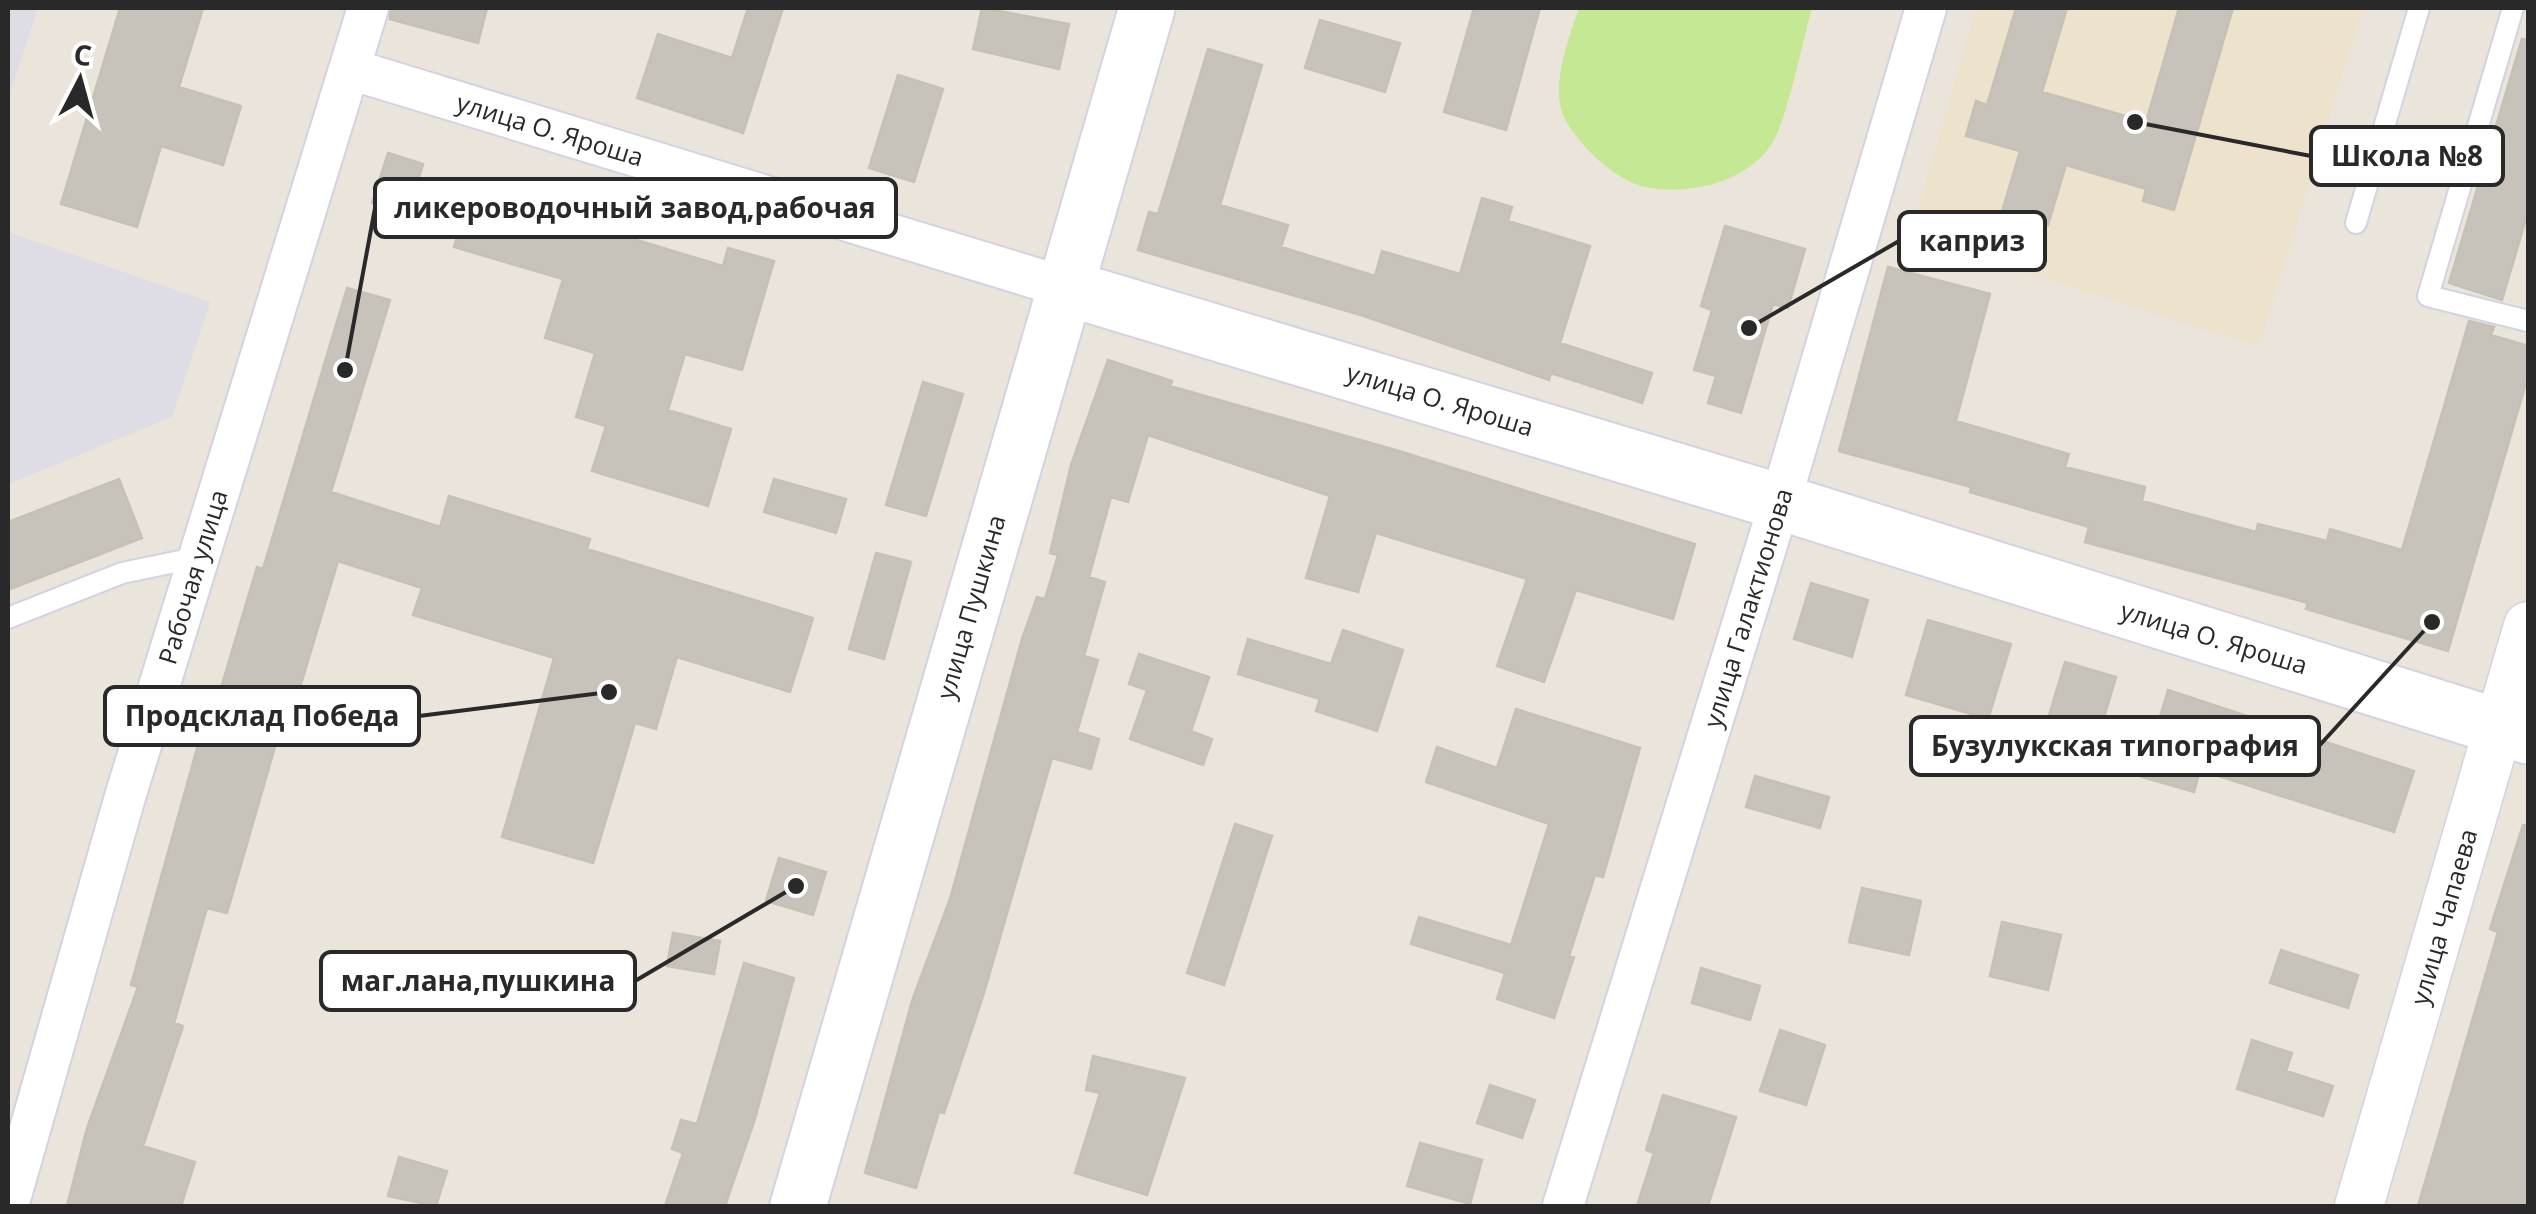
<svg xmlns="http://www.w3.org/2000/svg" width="2536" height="1214" viewBox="0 0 2536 1214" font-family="'Open Sans',sans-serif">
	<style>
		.industrial { fill: #dedce4 }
		.education { fill: #ede2cb }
		.pitch { fill: #c5e894 }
		.building { fill: #c7c2ba; stroke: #c6c0b5; stroke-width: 2.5 }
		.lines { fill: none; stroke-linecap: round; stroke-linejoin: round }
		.service-casing { stroke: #d0d4e2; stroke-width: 24 }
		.minor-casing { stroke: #d0d4e2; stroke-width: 44 }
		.tertiary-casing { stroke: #d0d4e2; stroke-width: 51 }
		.secondary-casing { stroke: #d0d4e2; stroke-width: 59 }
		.service { stroke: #fff; stroke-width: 20 }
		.minor { stroke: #fff; stroke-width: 40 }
		.tertiary { stroke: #fff; stroke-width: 48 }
		.secondary { stroke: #fff; stroke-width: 55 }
		.labels { text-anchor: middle; stroke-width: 8; stroke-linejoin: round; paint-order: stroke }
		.street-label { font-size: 25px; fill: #292929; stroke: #fff }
		.leader { fill: none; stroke: #292929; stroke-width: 4 }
		.callout-dot { fill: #292929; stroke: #fff; stroke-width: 4 }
		.callout { fill: #fff; stroke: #292929; stroke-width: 4 }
		.callout-label { font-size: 28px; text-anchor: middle; font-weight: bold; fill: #292929 }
	</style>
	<rect width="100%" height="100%" fill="#ebe4db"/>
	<path class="industrial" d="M 8,8 L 38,8 L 8,99 Z
		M 8,232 L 210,302 L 172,417 L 8,484 Z"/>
	<path class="education" d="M 1976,8 L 2363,8 L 2259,347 L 1910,236 Z"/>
	<path class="pitch" d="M 1579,8 L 1812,8 C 1803,40 1788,114 1774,140 C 1750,182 1691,196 1645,187 C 1615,180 1579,146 1565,119 C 1549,89 1569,37 1579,8 Z"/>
	<path class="building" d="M 120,8 L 203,8 L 179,87 L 241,106 L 223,165 L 161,146 L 137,227 L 61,204 Z
		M 391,8 L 487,8 L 478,43 L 390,19 Z
		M 748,8 L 783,8 L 743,133 L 637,98 L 658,34 L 732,58 Z
		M 982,8 L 1069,24 L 1059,69 L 973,49 Z
		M 1474,8 L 1540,8 L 1506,130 L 1444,112 Z
		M 2016,8 L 2067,8 L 2042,92 L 2146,122 L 2179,8 L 2233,8 L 2174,210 L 2143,201 L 2146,189 L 2066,165 L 2048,225 L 2002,212 L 2020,151 L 1966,136 L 1976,101 L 1987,105 Z
		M 1320,20 L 1400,43 L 1385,92 L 1305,68 Z
		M 2522,39 L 2528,40 L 2528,212 L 2502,300 L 2449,283 Z
		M 1208,49 L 1262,65 L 1220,205 L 1288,225 L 1281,247 L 1375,276 L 1382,251 L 1460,274 L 1482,198 L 1512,207 L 1508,221 L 1590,246 L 1560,343 L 1652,373 L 1642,403 L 1551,373 L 1549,380 L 1364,316 L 1138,250 L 1149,212 L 1158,214 Z
		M 898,75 L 943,89 L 914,182 L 869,168 Z
		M 388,153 L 423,164 L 408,213 L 372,203 Z
		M 473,183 L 582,215 L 584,208 L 634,224 L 630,238 L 723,266 L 728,248 L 774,261 L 742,370 L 685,354 L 668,410 L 731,429 L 708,506 L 592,471 L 606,426 L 576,417 L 595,353 L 545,338 L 563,279 L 454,247 Z
		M 1725,226 L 1805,249 L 1788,308 L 1773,304 L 1741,413 L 1708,403 L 1716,376 L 1694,370 L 1712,310 L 1701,306 Z
		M 1888,267 L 1990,294 L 1956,421 L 2069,454 L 2065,467 L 2145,487 L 2142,501 L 2256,532 L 2258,524 L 2327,541 L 2330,529 L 2402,550 L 2469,321 L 2494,327 L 2491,335 L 2528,346 L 2528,376 L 2448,651 L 2306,609 L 2308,603 L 2085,542 L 2089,527 L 1970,492 L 1971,487 L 1839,451 Z
		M 347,288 L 390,300 L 331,492 L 440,527 L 449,496 L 590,539 L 587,549 L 813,618 L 790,692 L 677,657 L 656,729 L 635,723 L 593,863 L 502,837 L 554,658 L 413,615 L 422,588 L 338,561 L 292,714 L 285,712 L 227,913 L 207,908 L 174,1023 L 183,1026 L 143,1146 L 195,1162 L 181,1206 L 67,1206 L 87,1128 L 138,987 L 131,985 L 203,727 L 209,728 L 257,567 L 263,569 Z
		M 1108,360 L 1172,381 L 1170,386 L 1399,451 L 1695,544 L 1673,619 L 1576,590 L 1544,682 L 1497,666 L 1527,579 L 1376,533 L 1358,592 L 1306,578 L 1330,496 L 1148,435 L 1128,502 L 1111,497 L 1089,577 L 1105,582 L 1084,656 L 1098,660 L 1077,732 L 1099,739 L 1091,769 L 1052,758 L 984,993 L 944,1113 L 939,1112 L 916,1188 L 865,1173 L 912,1001 L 950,899 L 1022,639 L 1037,597 L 1045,599 L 1058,555 L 1050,553 L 1071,465 Z
		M 923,382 L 963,394 L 926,516 L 886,505 Z
		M 119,479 L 142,538 L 8,590 L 8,522 Z
		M 774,479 L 846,499 L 836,533 L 764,512 Z
		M 876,553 L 911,562 L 884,659 L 849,649 Z
		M 1811,583 L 1868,600 L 1852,657 L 1794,639 Z
		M 1928,620 L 2011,644 L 1988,719 L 1906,695 Z
		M 1343,630 L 1403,650 L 1377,731 L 1316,711 L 1320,699 L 1238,674 L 1248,639 L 1331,664 Z
		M 1139,654 L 1209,677 L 1191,731 L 1212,739 L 1203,765 L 1130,739 L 1147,690 L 1129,684 Z
		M 2065,662 L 2116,677 L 2087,775 L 2036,759 Z
		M 2168,690 L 2414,771 L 2394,832 L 2200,770 L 2194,792 L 2142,777 Z
		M 1516,709 L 1640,748 L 1603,877 L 1595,875 L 1569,956 L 1574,957 L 1554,1018 L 1497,999 L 1505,973 L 1411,944 L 1419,917 L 1511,945 L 1549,824 L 1426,782 L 1437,747 L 1497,768 Z
		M 1755,776 L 1829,797 L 1820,828 L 1746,807 Z
		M 1235,824 L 1272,836 L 1224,985 L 1187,973 Z
		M 2523,825 L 2528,826 L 2528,1206 L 2418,1206 L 2498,932 L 2490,929 Z
		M 779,858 L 826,872 L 813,915 L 766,901 Z
		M 1862,888 L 1921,901 L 1909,955 L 1849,942 Z
		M 2002,922 L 2061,935 L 2048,990 L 1990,976 Z
		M 673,933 L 720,941 L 714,974 L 667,966 Z
		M 2281,950 L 2358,975 L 2348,1008 L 2270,983 Z
		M 744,963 L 794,978 L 754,1122 L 725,1206 L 665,1206 L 683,1153 L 672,1149 L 681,1120 L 697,1124 Z
		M 1701,968 L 1760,986 L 1750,1020 L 1692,1003 Z
		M 1780,1030 L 1825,1045 L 1806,1105 L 1760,1091 Z
		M 2252,1040 L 2292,1053 L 2286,1071 L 2333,1086 L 2323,1116 L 2237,1089 Z
		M 1093,1056 L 1185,1078 L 1147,1195 L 1075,1173 L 1100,1093 L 1086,1090 Z
		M 1490,1085 L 1535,1100 L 1522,1138 L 1477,1123 Z
		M 1663,1095 L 1736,1117 L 1708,1206 L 1637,1206 L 1654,1153 L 1646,1150 Z
		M 1420,1143 L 1482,1160 L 1470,1204 L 1407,1186 Z
		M 399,1157 L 447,1171 L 436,1206 L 388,1196 Z"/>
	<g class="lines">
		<g class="service-casing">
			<path id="service" d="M 2513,8 L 2428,296 L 2528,321
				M 2356,223 L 2419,8
				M 8,618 L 122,573 L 199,557"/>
		</g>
		<g class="minor-casing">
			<path id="minor" d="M 350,69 L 1064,287
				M 8,1206 L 125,797 L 368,8
				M 1563,1206 L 1780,502 L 1926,8"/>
		</g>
		<g class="tertiary-casing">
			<path id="tertiary" d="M 2359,1206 L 2528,626"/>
		</g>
		<g class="secondary-casing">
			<path id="secondary" d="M 1064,287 L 1780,502 L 2528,736
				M 798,1206 L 1147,8"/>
		</g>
		<use href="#service" class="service"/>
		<use href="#minor" class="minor"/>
		<use href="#tertiary" class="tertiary"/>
		<use href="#secondary" class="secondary"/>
	</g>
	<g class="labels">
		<g class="street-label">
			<text transform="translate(550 130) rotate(17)" y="9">улица О. Яроша</text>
			<text transform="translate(1440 400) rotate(17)" y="9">улица О. Яроша</text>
			<text transform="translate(193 577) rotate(-73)" y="9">Рабочая улица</text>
			<text transform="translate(971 607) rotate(-74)" y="9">улица Пушкина</text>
			<text transform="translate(1748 608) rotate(-73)" y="9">улица Галактионова</text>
			<text transform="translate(2214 638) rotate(17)" y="9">улица О. Яроша</text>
			<text transform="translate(2444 917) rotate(-74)" y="9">улица Чапаева</text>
		</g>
	</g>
	<path class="leader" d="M2135 122L2311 156M345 370L375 208M1749 328L1899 241M609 692L419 716M2432 622L2319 746M796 886L635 981"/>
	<g class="callout-dot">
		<circle cx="2135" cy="122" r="10"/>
		<circle cx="345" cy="370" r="10"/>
		<circle cx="1749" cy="328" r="10"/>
		<circle cx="609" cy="692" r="10"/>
		<circle cx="2432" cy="622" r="10"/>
		<circle cx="796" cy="886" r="10"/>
	</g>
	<g class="callout">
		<rect x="2311" y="127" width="192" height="58" rx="10"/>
		<rect x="375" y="179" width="521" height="58" rx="10"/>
		<rect x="1899" y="212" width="146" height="58" rx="10"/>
		<rect x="105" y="687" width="314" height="58" rx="10"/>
		<rect x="1911" y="717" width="408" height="58" rx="10"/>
		<rect x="321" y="952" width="314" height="58" rx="10"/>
	</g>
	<g class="callout-label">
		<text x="2407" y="166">Школа №8</text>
		<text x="635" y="218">ликероводочный завод,рабочая</text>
		<text x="1972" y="251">каприз</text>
		<text x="262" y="726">Продсклад Победа</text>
		<text x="2115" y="756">Бузулукская типография</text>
		<text x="478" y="991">маг.лана,пушкина</text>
	</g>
	<rect width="2536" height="1214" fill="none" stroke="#292929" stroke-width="20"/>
	<g transform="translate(80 80) rotate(6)" stroke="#ffffff" stroke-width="8" paint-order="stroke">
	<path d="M0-8L18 38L0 25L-18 38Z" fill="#292929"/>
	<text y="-15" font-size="28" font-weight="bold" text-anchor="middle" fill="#292929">С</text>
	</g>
</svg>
